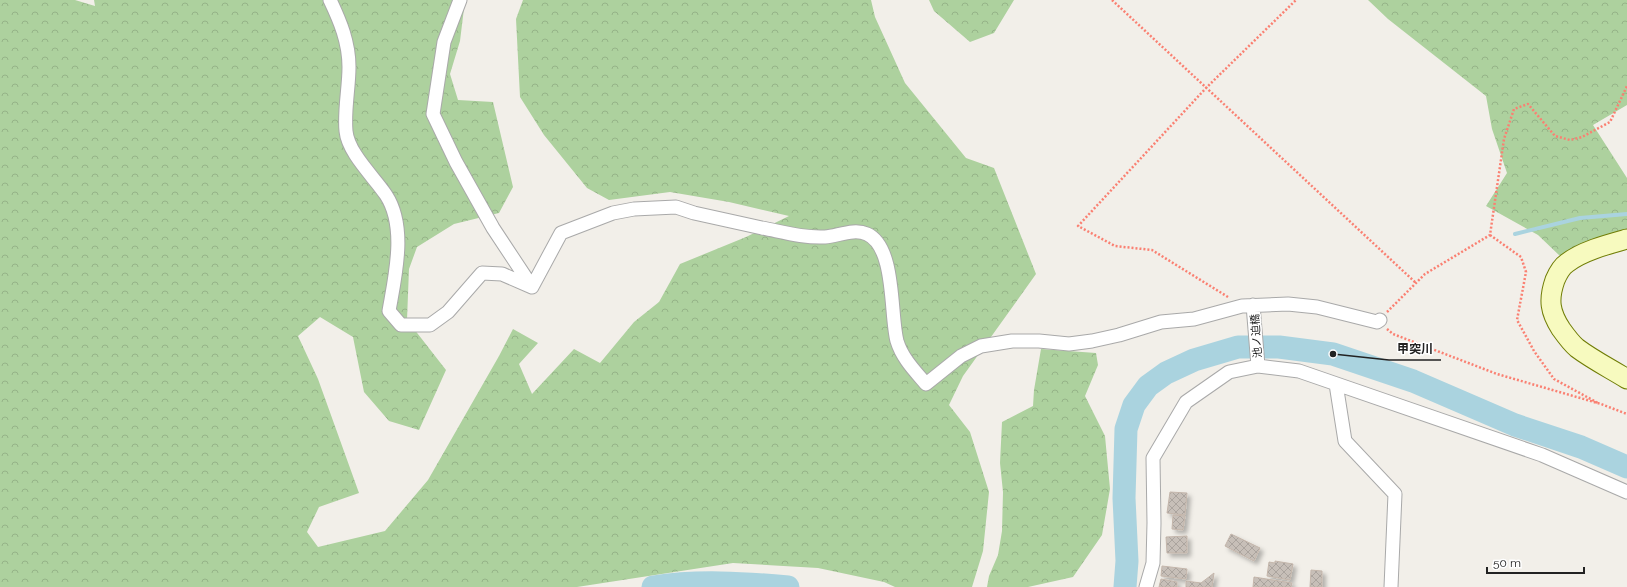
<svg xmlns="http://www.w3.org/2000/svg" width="1627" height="587" viewBox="0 0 1627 587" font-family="Raleway,'Noto Sans JP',sans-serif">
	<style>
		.forest { fill: url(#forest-crowns) }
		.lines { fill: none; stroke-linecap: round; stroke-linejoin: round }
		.stream { stroke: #aad3df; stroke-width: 4 }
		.river { stroke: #aad3df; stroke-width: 23 }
		.building { fill: url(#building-cross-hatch); stroke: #c4b6ab; filter: url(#shadow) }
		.street-casing { stroke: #a9a9a9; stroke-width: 15 }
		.secondary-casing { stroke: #707d05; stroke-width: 21 }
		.path { stroke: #fa8072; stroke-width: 2.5; stroke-dasharray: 2 2; stroke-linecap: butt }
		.street { stroke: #fff; stroke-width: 13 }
		.secondary { stroke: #f7fabf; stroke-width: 19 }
		.labels { text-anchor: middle; stroke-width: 3; stroke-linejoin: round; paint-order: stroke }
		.street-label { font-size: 11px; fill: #222; stroke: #fff }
		.leader { fill: none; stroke: #222; stroke-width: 1.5 }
		.callout-dot { fill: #222; stroke: #fff; stroke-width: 1.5 }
		.callout-label { font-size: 12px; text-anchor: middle; font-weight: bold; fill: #222; stroke: #fff; stroke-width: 3; stroke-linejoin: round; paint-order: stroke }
	</style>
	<defs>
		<pattern id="forest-crowns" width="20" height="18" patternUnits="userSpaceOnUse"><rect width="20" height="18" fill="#add19e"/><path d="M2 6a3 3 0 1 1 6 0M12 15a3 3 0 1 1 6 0" fill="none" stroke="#95b388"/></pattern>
		<pattern id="building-cross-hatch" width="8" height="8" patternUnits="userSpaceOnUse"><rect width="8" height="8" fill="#c7bfb8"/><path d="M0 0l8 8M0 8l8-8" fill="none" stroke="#aba49e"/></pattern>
		<filter id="shadow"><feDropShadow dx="3.5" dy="3.5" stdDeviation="2" flood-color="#0004"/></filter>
	</defs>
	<rect width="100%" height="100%" fill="#f2efe9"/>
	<path class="forest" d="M 0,0 L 75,0 L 95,6 L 94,0 L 465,0 L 460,41 L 450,74 L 458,100 L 493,102 L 513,187 L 499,213 L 454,224 L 417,247 L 409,269 L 407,320 L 446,370 L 419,430 L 389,421 L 364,392 L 353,337 L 320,317 L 298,336 L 318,379 L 359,493 L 319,507 L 307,532 L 318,547 L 385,531 L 428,480 L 499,356 L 513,329 L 538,343 L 519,364 L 532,394 L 574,349 L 600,363 L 634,322 L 659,302 L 680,264 L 746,237 L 789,216 L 729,202 L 670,192 L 609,200 L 587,188 L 544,135 L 520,97 L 516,19 L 523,0 L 871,0 L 875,17 L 905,83 L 966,158 L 994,168 L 1036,274 L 963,376 L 949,405 L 970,432 L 989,492 L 983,551 L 972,587 L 895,587 L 884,582 L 818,568 L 733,563 L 577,587 L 0,587 Z
		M 929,0 L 1014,0 L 994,33 L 970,42 L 934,11 Z
		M 1368,0 L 1627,0 L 1627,105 L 1593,125 L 1627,178 L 1627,230 L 1561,257 L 1538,235 L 1486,206 L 1507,173 L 1492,129 L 1486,96 L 1388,19 Z
		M 1041,349 L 1096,353 L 1098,365 L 1085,396 L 1105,436 L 1110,489 L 1102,535 L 1073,577 L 1028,587 L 987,587 L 989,576 L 998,555 L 1002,531 L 1003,492 L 1000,463 L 1002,422 L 1033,406 L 1034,390 Z"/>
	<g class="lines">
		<path class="stream" d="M 1515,234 L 1580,218 L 1627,214"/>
		<path class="river" d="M 653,587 C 697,580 744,583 788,587
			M 1125,587 L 1127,561 L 1124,498 L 1126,429 L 1134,405 L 1148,386 L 1166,373 L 1194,360 L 1238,347 L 1279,347 L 1333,354 L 1413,381 L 1515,425 L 1581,447 L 1627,467"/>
	</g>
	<path class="building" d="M 1170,492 L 1187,493 L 1185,515 L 1167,513 Z
		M 1173,515 L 1185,516 L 1183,530 L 1172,529 Z
		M 1231,534 L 1260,548 L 1254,561 L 1225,546 Z
		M 1187,536 L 1187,553 L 1167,553 L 1166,537 Z
		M 1275,561 L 1293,564 L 1290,580 L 1267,576 L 1269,562 L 1275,563 Z
		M 1162,566 L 1187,569 L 1186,579 L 1161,576 Z
		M 1311,570 L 1322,571 L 1322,587 L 1310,587 Z
		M 1214,573 L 1212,587 L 1186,587 L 1186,581 L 1201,583 Z
		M 1254,577 L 1292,583 L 1291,587 L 1253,587 Z
		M 1161,579 L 1177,582 L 1177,587 L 1159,587 Z"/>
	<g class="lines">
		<g class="street-casing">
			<path id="street" d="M 330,0 C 340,21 349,42 349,67 C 349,88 344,110 346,131 C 348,153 374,177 386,195 C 407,227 395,276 389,311 L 401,325 L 430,325 L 448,312 L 482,273 L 502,274 L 532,287
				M 460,0 L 444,42 L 433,114 L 456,162 L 493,228 L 532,287
				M 532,287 L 561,233 L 613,213 L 634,209 L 676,207 L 694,213 C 716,218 739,223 762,228 C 783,232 803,238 825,237 C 838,236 854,228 867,234 C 896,247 890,315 897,341 C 902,358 915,371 926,384 L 961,356 L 981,346 L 1012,341 L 1039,341 L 1069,344 L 1092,341 L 1119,335 L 1161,322 L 1194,319 L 1242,306 L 1288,304 L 1317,307 L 1377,322 L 1380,320
				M 1253,305 L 1258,366
				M 1336,384 L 1345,441 L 1395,494 L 1391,587
				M 1146,587 L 1153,563 L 1154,523 L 1153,458 L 1186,402 L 1229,372 L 1258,366 L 1299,371 L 1542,455 L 1627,492"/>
		</g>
		<g class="secondary-casing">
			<path id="secondary" d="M 1627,239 C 1609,244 1582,251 1567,263 C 1561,267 1558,273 1555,280 C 1548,300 1550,312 1561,329 C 1566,336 1571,343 1577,348 C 1593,360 1611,369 1627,379"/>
		</g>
		<path class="path" d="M 1112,0 L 1416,283
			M 1490,235 L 1521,257 L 1526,272 L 1517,320 L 1534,351 L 1554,379 L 1598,403
			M 1228,297 L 1152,250 L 1115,246 L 1078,226 L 1206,88 L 1296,0
			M 1387,312 L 1425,274 L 1490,235 L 1504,139 L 1514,109 L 1528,104 L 1555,136 L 1570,140 L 1582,137 L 1610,122 L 1627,86
			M 1387,329 L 1393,334 L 1497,374 L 1601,404 L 1627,414"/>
		<use href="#street" class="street"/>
		<use href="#secondary" class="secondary"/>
	</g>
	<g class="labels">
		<g class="street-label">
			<text transform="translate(1256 336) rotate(-94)" y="4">池ノ迫橋</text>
		</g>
	</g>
	<path class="leader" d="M1333 354L1389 360H1441"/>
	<circle class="callout-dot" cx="1333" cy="354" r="4"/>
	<g class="callout-label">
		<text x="1415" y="353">甲突川</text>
	</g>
	<path d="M1487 567v6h97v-6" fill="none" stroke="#222222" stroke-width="2"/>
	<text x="1493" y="567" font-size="12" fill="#222222" stroke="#ffffff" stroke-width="3" paint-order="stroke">50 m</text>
</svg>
